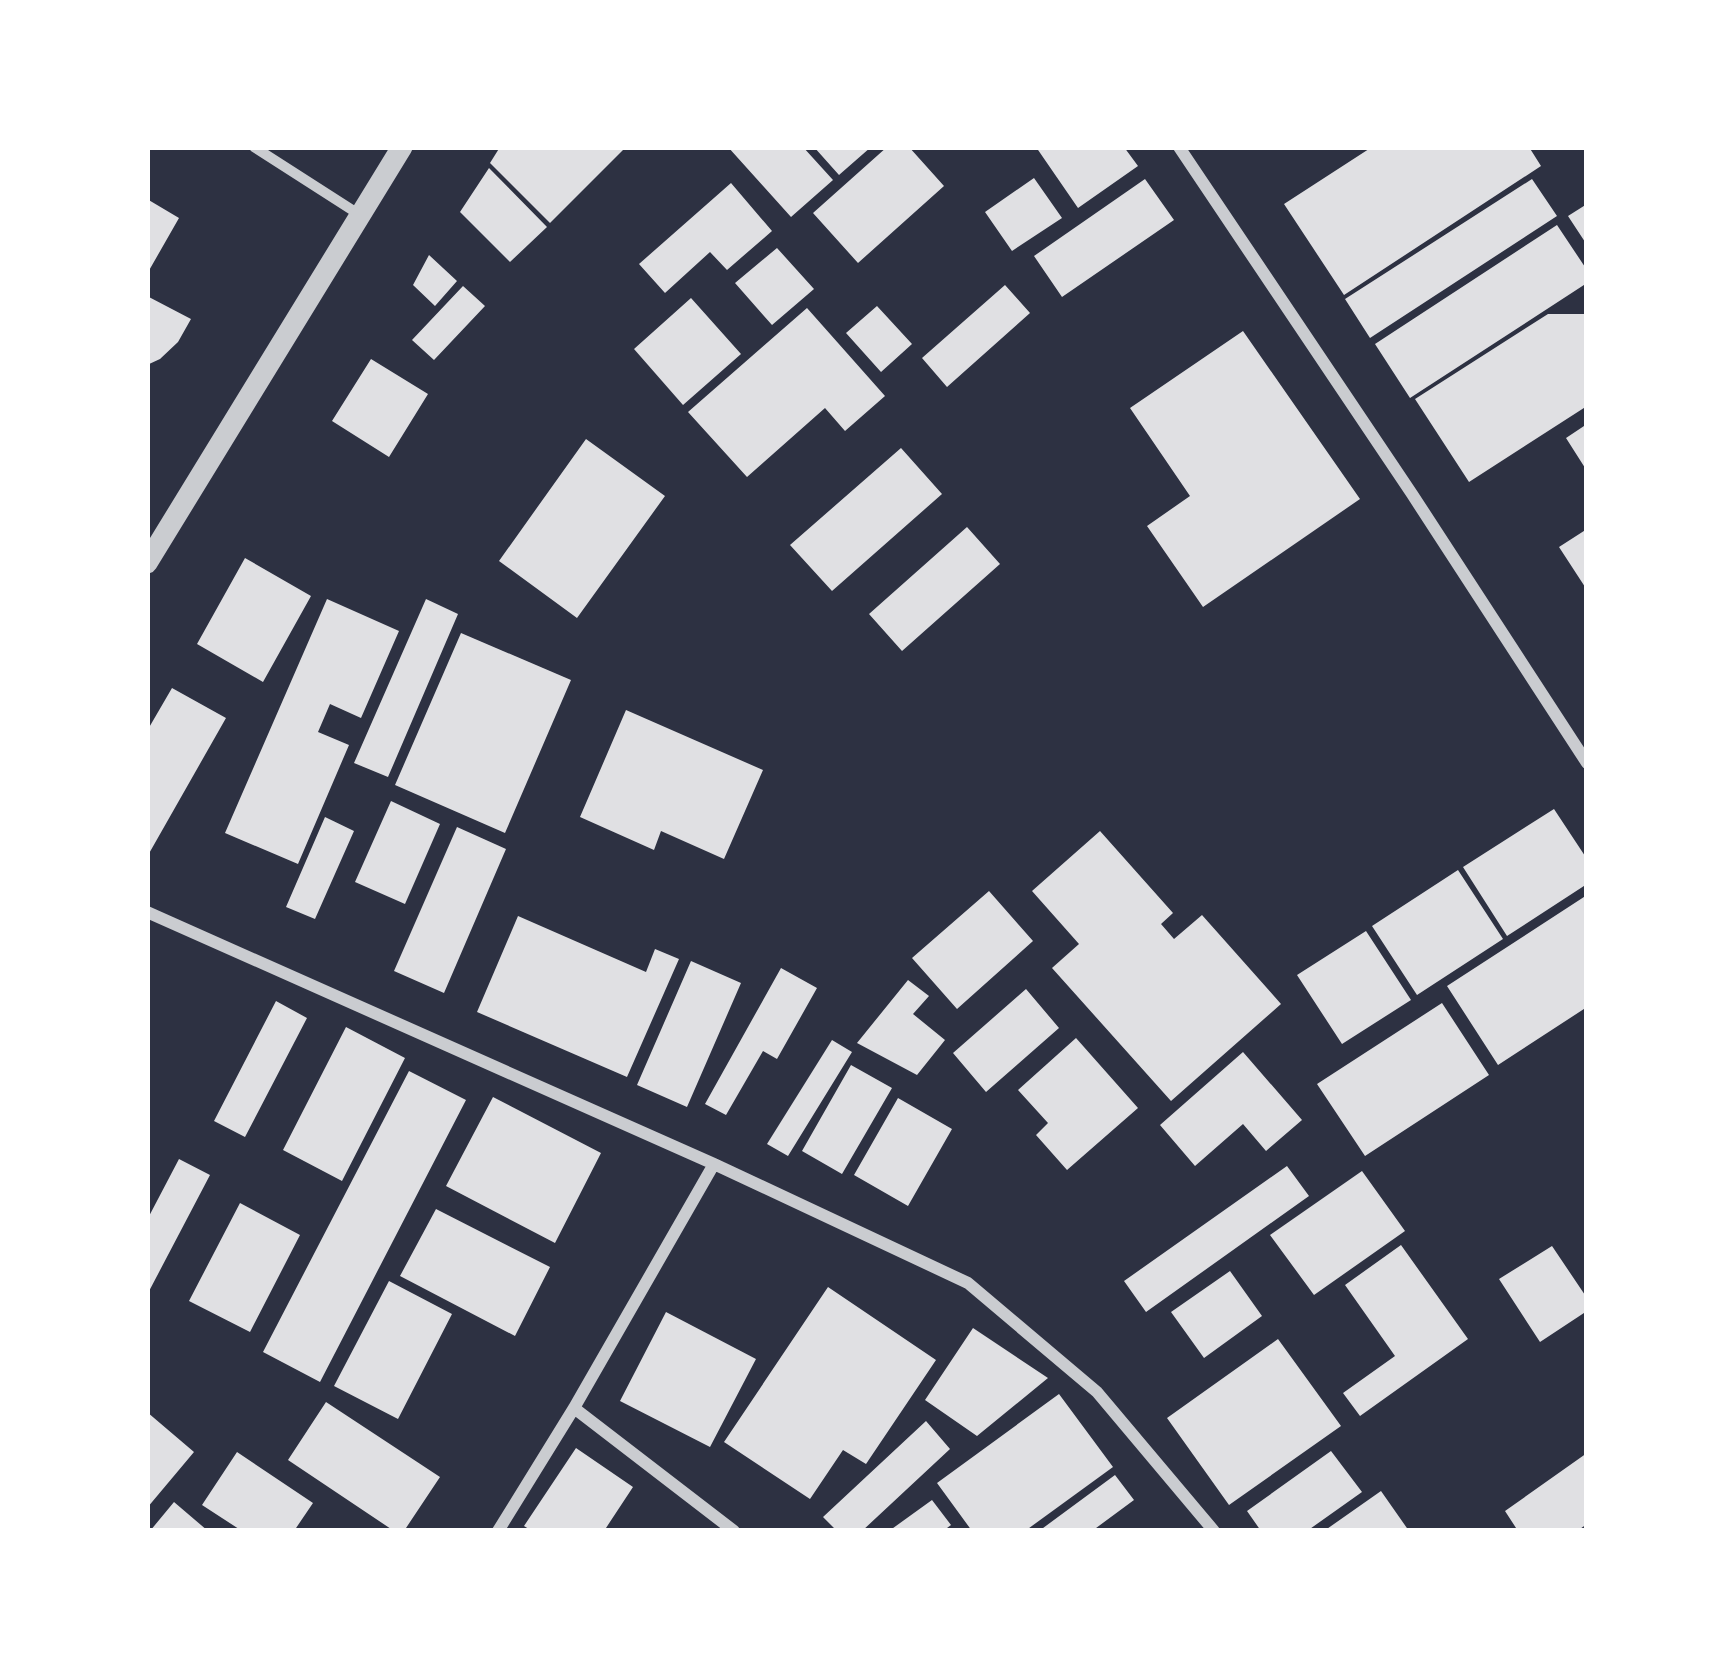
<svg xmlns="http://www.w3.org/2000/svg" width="1734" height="1678" viewBox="0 0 1734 1678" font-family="'Golos Text',sans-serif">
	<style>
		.building { fill: #e0e0e3 }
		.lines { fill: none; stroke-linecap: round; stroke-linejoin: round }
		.pedestrian { stroke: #caccd0; stroke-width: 10 }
		.minor { stroke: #caccd0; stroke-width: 12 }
		.tertiary { stroke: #caccd0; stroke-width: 21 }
	</style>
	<rect width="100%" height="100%" fill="#2d3142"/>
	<path class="building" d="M 500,147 L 626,147 L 550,223 L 490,163 Z
		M 728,147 L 803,147 L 833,180 L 791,217 Z
		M 814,147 L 871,147 L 839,175 Z
		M 887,147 L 909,147 L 944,186 L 858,263 L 813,213 Z
		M 1036,147 L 1124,147 L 1138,166 L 1078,208 Z
		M 1372,147 L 1529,147 L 1541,166 L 1344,295 L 1284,204 Z
		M 489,168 L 547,227 L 510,262 L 460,212 Z
		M 1034,178 L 1062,218 L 1012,251 L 985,212 Z
		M 1145,179 L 1174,220 L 1062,297 L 1034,256 Z
		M 1532,179 L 1557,216 L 1370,338 L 1345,299 Z
		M 731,183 L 772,231 L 727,270 L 710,252 L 665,293 L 639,264 Z
		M 147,199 L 179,218 L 147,274 Z
		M 1587,204 L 1587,245 L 1568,216 Z
		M 1557,225 L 1587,270 L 1587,283 L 1410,398 L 1375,344 Z
		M 777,248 L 814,289 L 772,325 L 735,283 Z
		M 429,255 L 457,281 L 435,306 L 413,285 Z
		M 1005,285 L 1030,313 L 947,387 L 922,358 Z
		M 463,286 L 485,306 L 434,360 L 412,340 Z
		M 147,296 L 191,319 L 178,342 L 160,359 L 147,365 Z
		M 691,298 L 741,354 L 683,405 L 634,349 Z
		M 877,306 L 912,344 L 881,372 L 846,333 Z
		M 807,308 L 885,396 L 845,431 L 825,408 L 747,477 L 688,412 Z
		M 1548,314 L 1587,314 L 1587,406 L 1469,482 L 1415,399 Z
		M 1243,331 L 1360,499 L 1203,607 L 1147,526 L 1190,496 L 1130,408 Z
		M 371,359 L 428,394 L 389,457 L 332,421 Z
		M 1587,424 L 1587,471 L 1566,438 Z
		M 586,439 L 665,496 L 577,618 L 499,561 Z
		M 901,448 L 942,494 L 832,591 L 790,545 Z
		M 967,527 L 1000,564 L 902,651 L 869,614 Z
		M 1587,529 L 1587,590 L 1559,547 Z
		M 245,558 L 311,596 L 263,682 L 197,644 Z
		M 327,599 L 399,631 L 361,718 L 330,704 L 318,732 L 349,745 L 298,864 L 225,833 Z
		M 426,599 L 458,614 L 388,777 L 354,763 Z
		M 461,633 L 571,680 L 505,833 L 395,785 Z
		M 172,688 L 226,718 L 147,857 L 147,731 Z
		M 626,710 L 763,770 L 724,859 L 661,831 L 654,850 L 580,817 Z
		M 391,801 L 440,824 L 405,904 L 355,882 Z
		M 1554,809 L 1587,859 L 1587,884 L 1507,936 L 1463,867 Z
		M 325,817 L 354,831 L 315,919 L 286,907 Z
		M 457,827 L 506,849 L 444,993 L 394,971 Z
		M 1100,831 L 1173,913 L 1161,924 L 1174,939 L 1202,915 L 1281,1004 L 1171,1101 L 1052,968 L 1079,944 L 1032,891 Z
		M 1458,870 L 1503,939 L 1417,995 L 1372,926 Z
		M 989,891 L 1033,941 L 957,1009 L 912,958 Z
		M 1587,895 L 1587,1007 L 1498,1065 L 1447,986 Z
		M 518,916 L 646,972 L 655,949 L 679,959 L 627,1077 L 477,1012 Z
		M 1366,931 L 1411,1000 L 1342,1044 L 1297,975 Z
		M 691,961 L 741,983 L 687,1107 L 637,1085 Z
		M 781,968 L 817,988 L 777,1059 L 763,1051 L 726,1115 L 705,1104 Z
		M 908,980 L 929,996 L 913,1014 L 945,1040 L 917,1075 L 857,1043 Z
		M 1026,989 L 1059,1028 L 986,1092 L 953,1053 Z
		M 276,1001 L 307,1018 L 245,1137 L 214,1121 Z
		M 1442,1003 L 1489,1075 L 1365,1156 L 1317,1084 Z
		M 346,1027 L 405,1058 L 342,1181 L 283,1150 Z
		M 1076,1038 L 1138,1108 L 1067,1170 L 1036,1135 L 1048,1123 L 1018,1090 Z
		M 832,1040 L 852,1052 L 788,1156 L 767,1144 Z
		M 1243,1052 L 1302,1120 L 1266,1151 L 1243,1124 L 1195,1166 L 1160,1125 Z
		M 851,1065 L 892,1088 L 842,1174 L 802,1151 Z
		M 409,1071 L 466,1100 L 320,1382 L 263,1352 Z
		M 493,1097 L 601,1153 L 555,1243 L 446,1186 Z
		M 898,1098 L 952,1129 L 908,1206 L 854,1175 Z
		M 179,1159 L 210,1175 L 147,1295 L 147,1220 Z
		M 1287,1166 L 1309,1196 L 1146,1312 L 1124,1281 Z
		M 1362,1171 L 1405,1231 L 1314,1295 L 1270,1235 Z
		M 240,1203 L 300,1235 L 250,1332 L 189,1301 Z
		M 436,1209 L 550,1267 L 515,1336 L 400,1276 Z
		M 1401,1245 L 1468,1339 L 1360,1416 L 1343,1393 L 1395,1356 L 1345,1285 Z
		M 1552,1246 L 1587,1298 L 1587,1311 L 1540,1342 L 1499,1279 Z
		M 1230,1271 L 1262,1316 L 1204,1358 L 1171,1312 Z
		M 389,1281 L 452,1314 L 398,1419 L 334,1386 Z
		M 828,1287 L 936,1360 L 866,1464 L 843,1450 L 810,1499 L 724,1442 Z
		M 666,1312 L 756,1359 L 710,1447 L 620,1401 Z
		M 973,1328 L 1048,1378 L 977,1436 L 925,1400 Z
		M 1278,1339 L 1341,1426 L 1229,1505 L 1167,1418 Z
		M 1059,1394 L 1113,1467 L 1025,1531 L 972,1531 L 937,1483 Z
		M 326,1402 L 440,1477 L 404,1531 L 394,1531 L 288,1460 Z
		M 147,1412 L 194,1452 L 147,1508 Z
		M 926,1421 L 950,1449 L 862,1531 L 837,1531 L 823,1517 Z
		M 576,1448 L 633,1487 L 604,1531 L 532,1531 L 524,1526 Z
		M 1331,1451 L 1362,1492 L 1307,1531 L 1261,1531 L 1247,1511 Z
		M 237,1452 L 313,1503 L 294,1531 L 242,1531 L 202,1505 Z
		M 1587,1453 L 1587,1524 L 1577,1531 L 1518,1531 L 1505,1511 Z
		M 1115,1475 L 1134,1500 L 1092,1531 L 1039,1531 Z
		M 1381,1491 L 1409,1531 L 1324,1531 Z
		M 932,1500 L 951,1525 L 943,1531 L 889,1531 Z
		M 174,1502 L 208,1531 L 150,1531 Z"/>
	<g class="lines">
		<path class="pedestrian" d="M 254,147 L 360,215"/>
		<path class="minor" d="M 1179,147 L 1412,494 L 1587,763
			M 147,912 L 714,1164 L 968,1283 L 1097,1392 L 1214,1531
			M 574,1408 L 734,1531
			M 498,1531 L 574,1408 L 714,1164"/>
		<path class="tertiary" d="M 147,563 L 402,147"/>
	</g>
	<rect width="1734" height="1678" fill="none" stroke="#ffffff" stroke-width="300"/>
</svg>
